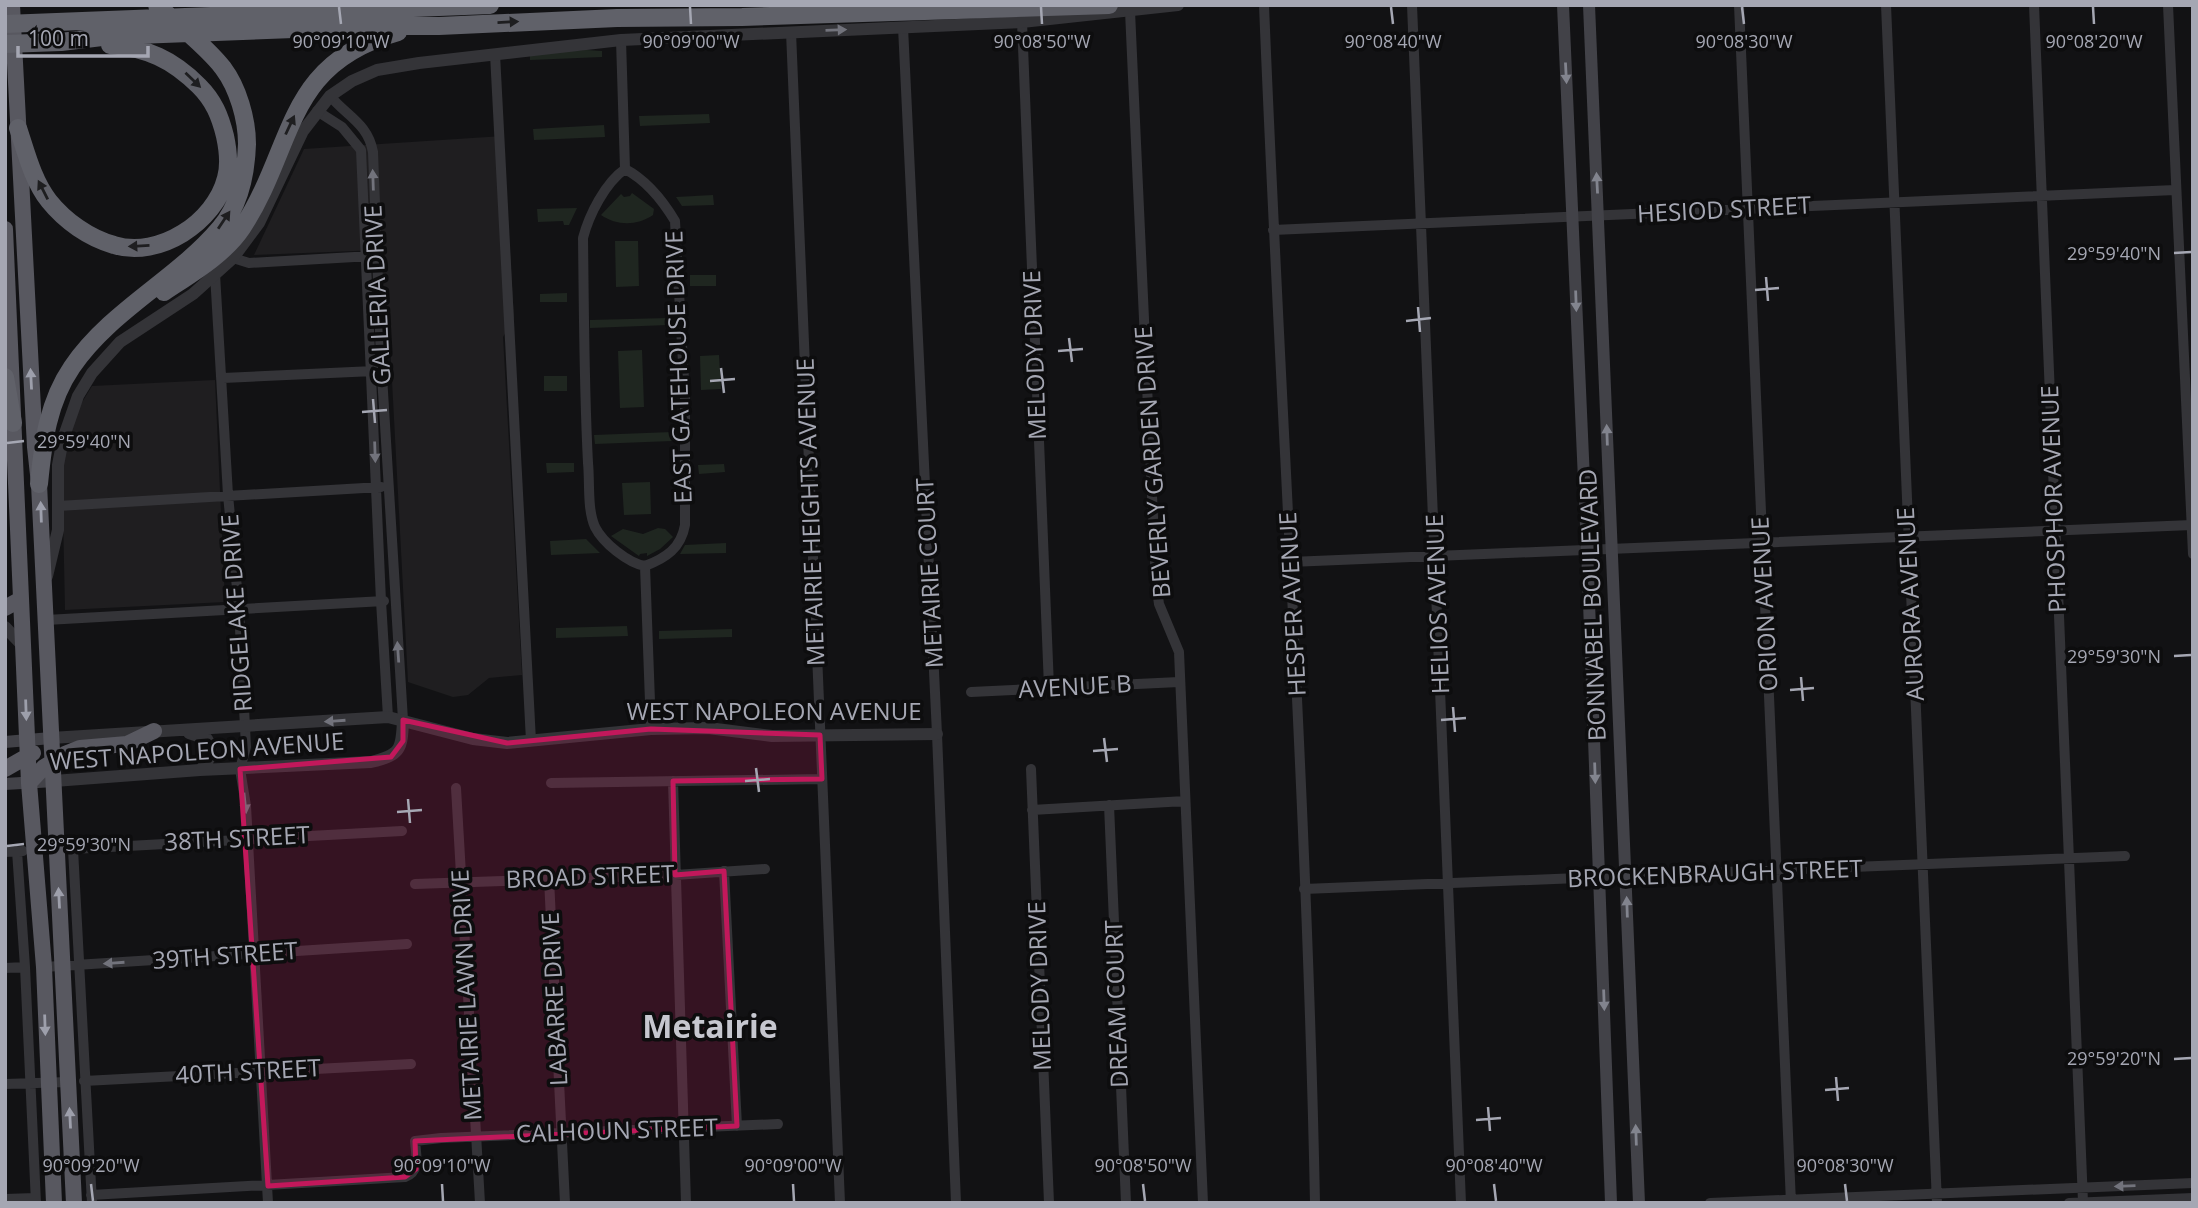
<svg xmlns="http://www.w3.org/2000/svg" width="2198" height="1208" viewBox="0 0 2198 1208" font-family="'Open Sans',sans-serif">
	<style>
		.built { fill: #1f1e20 }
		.green { fill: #1f2620 }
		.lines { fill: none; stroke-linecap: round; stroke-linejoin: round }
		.minor { stroke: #343438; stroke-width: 10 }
		.tertiary { stroke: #343438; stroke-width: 12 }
		.secondary { stroke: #424248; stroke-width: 12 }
		.trunk { stroke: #585860; stroke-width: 16 }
		.motorway { stroke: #606169; stroke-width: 18 }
		.oneway { fill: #1e1e20 }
		.oneway2 { fill: #72737c }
		.oneway3 { fill: #82848e }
		.oneway4 { fill: #9d9fab }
		.marked { fill: #c2185b; fill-opacity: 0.2; stroke: #c2185b; stroke-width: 5; stroke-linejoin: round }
		.ticks { fill: none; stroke: #a5a7b3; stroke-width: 2.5 }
		.labels { text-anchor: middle; stroke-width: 7; stroke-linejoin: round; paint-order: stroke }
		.street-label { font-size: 24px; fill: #a5a7b3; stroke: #0d0d0e }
		.district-label { font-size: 32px; font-weight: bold; fill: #c6c7cf; stroke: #0d0d0e }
		.ticks-label { font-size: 18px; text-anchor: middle; fill: #a5a7b3; stroke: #0d0d0e; stroke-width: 7; stroke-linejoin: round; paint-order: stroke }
	</style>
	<rect width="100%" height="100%" fill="#121214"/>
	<path class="built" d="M 503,136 L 514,318 L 503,337 L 522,675 L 489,678 L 468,695 L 453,697 L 408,682 L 390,343 L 383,326 L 379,250 L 254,255 L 304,149 Z
		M 215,380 L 225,602 L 65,610 L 62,466 L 73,417 L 92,386 Z"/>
	<path class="green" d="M 587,50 L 602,51 L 602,57 L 530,60 L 530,53 Z
		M 709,114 L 710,123 L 640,126 L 639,116 Z
		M 604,125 L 605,137 L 534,140 L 533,129 Z
		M 632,193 L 654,209 L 653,215 C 637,226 617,226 601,215 L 621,194 L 624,197 L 630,196 Z
		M 713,195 L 714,205 L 682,206 L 676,197 Z
		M 577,208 L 569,225 L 564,225 L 563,221 L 538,222 L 537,209 Z
		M 615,241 L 638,241 L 639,286 L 616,287 Z
		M 690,275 L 716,275 L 716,286 L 690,286 Z
		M 567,293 L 567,302 L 540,302 L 540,294 Z
		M 668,318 L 668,325 L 590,328 L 590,320 Z
		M 642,350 L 644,407 L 620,408 L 618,351 Z
		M 719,355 L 721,389 L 701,390 L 700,356 Z
		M 544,376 L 567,376 L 567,391 L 544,391 Z
		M 672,432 L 672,441 L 595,444 L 594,435 Z
		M 546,463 L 574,463 L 574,472 L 547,473 Z
		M 724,464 L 725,472 L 699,474 L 698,465 Z
		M 650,482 L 651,514 L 624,515 L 622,483 Z
		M 658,528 L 665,529 L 673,537 L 660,549 L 647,556 L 647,553 L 640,554 L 639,556 L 611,536 L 623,529 L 643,534 Z
		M 586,539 L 600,553 L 551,555 L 550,541 Z
		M 726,543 L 726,553 L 680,554 L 685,545 Z
		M 627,626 L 628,636 L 556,638 L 556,628 Z
		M 732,629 L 732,637 L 659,639 L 659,631 Z"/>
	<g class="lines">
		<path class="minor" d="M 1264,5 C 1280,404 1307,803 1315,1203
			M 1412,5 L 1461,1203
			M 1739,5 L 1791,1203
			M 1886,5 L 1937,1203
			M 2034,5 L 2083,1202
			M 2168,5 L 2193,554
			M 1130,11 L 1156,583 L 1159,604 L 1179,652 L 1203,1203
			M 1022,22 L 1049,687
			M 903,27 L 937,734 L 956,1203
			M 791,32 L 840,1203
			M 621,40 L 625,169
			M 495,54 L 531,741
			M 330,96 C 348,117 368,124 373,152 L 381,359 L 403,720
			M 317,111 L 342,127 L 361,150 L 381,601 L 388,717
			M 625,169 C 646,180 663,201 675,221 L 685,398 L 685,525 C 681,548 666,558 645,566
			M 625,169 C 605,183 589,215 583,238 C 584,313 584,388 588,463 C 590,483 587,509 595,527 C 603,543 628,563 645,566
			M 1273,230 L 2175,190
			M 233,258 L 249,263 L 372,256
			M 215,274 L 228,495 L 239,609 L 246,747 L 240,769 L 246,806 L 268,1203
			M 223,378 L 374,371
			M 58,506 L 381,487
			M 1290,562 L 2192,525
			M 645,566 L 651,729
			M 46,620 L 384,601
			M 971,692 L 1179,682
			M 1031,769 L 1049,1203
			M 673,781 L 686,1203
			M 551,783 L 822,779
			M 456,788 L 480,1203
			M 1109,805 L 1126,1203
			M 1032,810 L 1185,801
			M 17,851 L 25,967 L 36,1203
			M 5,852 L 23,851
			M 724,871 L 737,1126
			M 549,879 L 565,1203
			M 415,884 L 675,875 L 765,869
			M 1304,889 L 2125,856
			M 44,967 L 407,944
			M 5,968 L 25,967
			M 84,1081 L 411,1064
			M 5,1084 L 68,1082
			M 91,1195 L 405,1177 C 421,1171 416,1155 415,1141 L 441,1138 L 778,1124
			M 5,1199 L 35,1198
			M 92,1203 L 73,849 L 402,831
			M 1710,1203 L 2193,1183
			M 2069,1203 L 2193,1198"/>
		<path class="tertiary" d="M 47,576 L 58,530 L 58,465 L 63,439 L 78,396 L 92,373 L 120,342 L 193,294 L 233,258 L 259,223 L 303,131 L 330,96 L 352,81 L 377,70 L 419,63 L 621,40 L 1022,22 L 1178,5
			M 5,627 L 24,647
			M 189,733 L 207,739 C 215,753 210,759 200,770
			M 51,738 L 388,717 L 473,739 L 507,743 L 651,729 L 708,728 L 772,736 L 937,734
			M 54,781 L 200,770 L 371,762 C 401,755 402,749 403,720"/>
		<path class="secondary" d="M 1563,5 L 1587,548 L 1611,1203
			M 1589,5 L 1639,1203
			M 5,742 L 51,738
			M 5,784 L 54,781"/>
		<path class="trunk" d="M 12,5 L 35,447 L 39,484 L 74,1203
			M 5,229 L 29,783 L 44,967 L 54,1203
			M 5,608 L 21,599
			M 5,769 L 33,753
			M 29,783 L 44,767 L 65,754 L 80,748 L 127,744 L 154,731"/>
		<path class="motorway" d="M 5,24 L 490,5
			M 5,44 L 61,42 L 110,36 L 373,26 L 439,26 L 617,18 L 742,17 L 1109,5
			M 18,128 C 26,152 33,181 49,201 C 65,221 89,238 114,245 C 159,259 215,222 226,178 C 230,164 228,150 225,136 C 220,116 214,101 199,86 C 172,59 147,48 110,45
			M 164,292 C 191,274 224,255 242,228 C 296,146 283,64 398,32
			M 5,377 L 13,423
			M 39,484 C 43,442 48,402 72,367 C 111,310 176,280 220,228 C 240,205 246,174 247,144 C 247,119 238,88 223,68 C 205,45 179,26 157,5"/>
	</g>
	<defs><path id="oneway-solid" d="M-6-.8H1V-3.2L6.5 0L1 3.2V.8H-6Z" transform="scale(1.75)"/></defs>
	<g class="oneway">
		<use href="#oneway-solid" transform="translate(508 22) rotate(-3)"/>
		<use href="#oneway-solid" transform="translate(193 80) rotate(44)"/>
		<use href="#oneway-solid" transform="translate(290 125) rotate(-65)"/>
		<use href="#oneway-solid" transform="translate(43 190) rotate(-117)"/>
		<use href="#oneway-solid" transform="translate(224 220) rotate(-56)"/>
		<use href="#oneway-solid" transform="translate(139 246) rotate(177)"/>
	</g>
	<g class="oneway2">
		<use href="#oneway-solid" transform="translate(836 30) rotate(-2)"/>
		<use href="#oneway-solid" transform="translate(373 180) rotate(-92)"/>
		<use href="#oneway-solid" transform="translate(375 452) rotate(88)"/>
		<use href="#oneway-solid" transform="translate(398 652) rotate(-94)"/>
		<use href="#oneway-solid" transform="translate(335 721) rotate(176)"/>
		<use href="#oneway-solid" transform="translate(245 803) rotate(84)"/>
		<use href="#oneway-solid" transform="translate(114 963) rotate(176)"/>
		<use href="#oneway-solid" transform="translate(2125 1186) rotate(178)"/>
	</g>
	<g class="oneway3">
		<use href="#oneway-solid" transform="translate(1566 73) rotate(87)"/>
		<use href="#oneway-solid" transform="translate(1597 183) rotate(-93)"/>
		<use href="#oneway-solid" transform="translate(1576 301) rotate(88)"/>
		<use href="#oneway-solid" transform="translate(1607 435) rotate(-92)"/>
		<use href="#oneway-solid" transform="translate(1595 773) rotate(88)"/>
		<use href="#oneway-solid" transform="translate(1627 907) rotate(-92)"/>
		<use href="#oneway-solid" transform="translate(1604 1000) rotate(88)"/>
		<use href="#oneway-solid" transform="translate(1636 1135) rotate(-92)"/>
	</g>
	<g class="oneway4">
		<use href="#oneway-solid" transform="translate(31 379) rotate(-93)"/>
		<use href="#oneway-solid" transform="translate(41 512) rotate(-92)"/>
		<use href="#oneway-solid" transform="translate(26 710) rotate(88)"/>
		<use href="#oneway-solid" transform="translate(59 898) rotate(-93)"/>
		<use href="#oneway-solid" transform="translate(45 1025) rotate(88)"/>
		<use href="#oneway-solid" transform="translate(70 1118) rotate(-93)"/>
	</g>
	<path class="marked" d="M 403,720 L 507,743 L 651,729 L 820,735 L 822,779 L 673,781 L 675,875 L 724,871 L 737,1126 L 415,1141 L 416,1169 L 405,1177 L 268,1186 L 240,769 L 391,757 L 403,741 Z"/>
	<path class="ticks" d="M 339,7 L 341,24M 690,7 L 691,24M 1041,7 L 1042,24M 1391,7 L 1393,24M 1742,7 L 1744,24M 2093,7 L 2094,24M 2174,253 L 2191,252M 1766,277 L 1768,301M 1755,290 L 1779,288M 1418,307 L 1420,332M 1406,321 L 1431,318M 1069,338 L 1072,362M 1058,351 L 1083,349M 721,368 L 724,393M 710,381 L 735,379M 373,399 L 375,423M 362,412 L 387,410M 7,443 L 24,441M 2174,656 L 2191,655M 1801,677 L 1803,701M 1790,690 L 1814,688M 1453,707 L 1455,732M 1441,720 L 1466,718M 1104,738 L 1107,762M 1093,751 L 1118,749M 756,768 L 759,792M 745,781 L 770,779M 408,799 L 410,823M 397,812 L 422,810M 7,846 L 24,844M 2174,1059 L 2191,1058M 1836,1077 L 1838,1101M 1825,1090 L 1849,1088M 1488,1107 L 1490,1131M 1476,1120 L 1501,1118M 91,1184 L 93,1201M 442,1184 L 443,1201M 793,1184 L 794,1201M 1143,1184 L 1145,1201M 1494,1184 L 1496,1201M 1845,1184 L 1847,1201"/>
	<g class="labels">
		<g class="street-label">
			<text transform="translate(1724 210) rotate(-3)" y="8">HESIOD STREET</text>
			<text transform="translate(378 295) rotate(-93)" y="8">GALLERIA DRIVE</text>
			<text transform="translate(1035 355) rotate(-92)" y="8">MELODY DRIVE</text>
			<text transform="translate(679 367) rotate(-92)" y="8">EAST GATEHOUSE DRIVE</text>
			<text transform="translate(1153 462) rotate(-94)" y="8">BEVERLY GARDEN DRIVE</text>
			<text transform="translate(2054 499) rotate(-92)" y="8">PHOSPHOR AVENUE</text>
			<text transform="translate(811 512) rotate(-92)" y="8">METAIRIE HEIGHTS AVENUE</text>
			<text transform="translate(930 573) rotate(-93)" y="8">METAIRIE COURT</text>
			<text transform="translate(1293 604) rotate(-93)" y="8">HESPER AVENUE</text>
			<text transform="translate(1438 604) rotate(-92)" y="8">HELIOS AVENUE</text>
			<text transform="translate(1765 604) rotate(-93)" y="8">ORION AVENUE</text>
			<text transform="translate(1911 604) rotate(-93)" y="8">AURORA AVENUE</text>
			<text transform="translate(1593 605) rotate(-92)" y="8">BONNABEL BOULEVARD</text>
			<text transform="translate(237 613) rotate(-94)" y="8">RIDGELAKE DRIVE</text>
			<text transform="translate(1075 687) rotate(-3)" y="8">AVENUE B</text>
			<text x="774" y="720">WEST NAPOLEON AVENUE</text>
			<text transform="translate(197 752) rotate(-4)" y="8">WEST NAPOLEON AVENUE</text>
			<text transform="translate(237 839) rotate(-3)" y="8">38TH STREET</text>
			<text transform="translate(1715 874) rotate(-2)" y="8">BROCKENBRAUGH STREET</text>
			<text transform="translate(590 877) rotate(-2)" y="8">BROAD STREET</text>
			<text transform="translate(225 956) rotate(-4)" y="8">39TH STREET</text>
			<text transform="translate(1040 986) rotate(-92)" y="8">MELODY DRIVE</text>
			<text transform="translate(467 995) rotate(-93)" y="8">METAIRIE LAWN DRIVE</text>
			<text transform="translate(555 999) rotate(-93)" y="8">LABARRE DRIVE</text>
			<text transform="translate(1117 1004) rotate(-92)" y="8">DREAM COURT</text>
			<text transform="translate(248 1072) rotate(-3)" y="8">40TH STREET</text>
			<text transform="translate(617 1131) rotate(-2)" y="8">CALHOUN STREET</text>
		</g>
		<g class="district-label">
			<text x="710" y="1038">Metairie</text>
		</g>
	</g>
	<g class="ticks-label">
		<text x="341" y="48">90°09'10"W</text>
		<text x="691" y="48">90°09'00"W</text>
		<text x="1042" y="48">90°08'50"W</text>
		<text x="1393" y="48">90°08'40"W</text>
		<text x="1744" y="48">90°08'30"W</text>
		<text x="2094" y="48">90°08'20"W</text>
		<text x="2114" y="260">29°59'40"N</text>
		<text x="84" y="448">29°59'40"N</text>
		<text x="2114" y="663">29°59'30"N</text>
		<text x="84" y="851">29°59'30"N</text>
		<text x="2114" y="1065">29°59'20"N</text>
		<text x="91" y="1172">90°09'20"W</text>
		<text x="442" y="1172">90°09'10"W</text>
		<text x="793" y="1172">90°09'00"W</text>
		<text x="1143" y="1172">90°08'50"W</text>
		<text x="1494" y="1172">90°08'40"W</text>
		<text x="1845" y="1172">90°08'30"W</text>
	</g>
	<rect width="2198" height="1208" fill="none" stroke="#a5a7b3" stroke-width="14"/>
	<path d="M18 46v10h130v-10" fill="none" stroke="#a5a7b3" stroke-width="3.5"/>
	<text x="28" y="46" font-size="21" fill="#a5a7b3" stroke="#0d0d0e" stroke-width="5" paint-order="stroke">100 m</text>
</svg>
